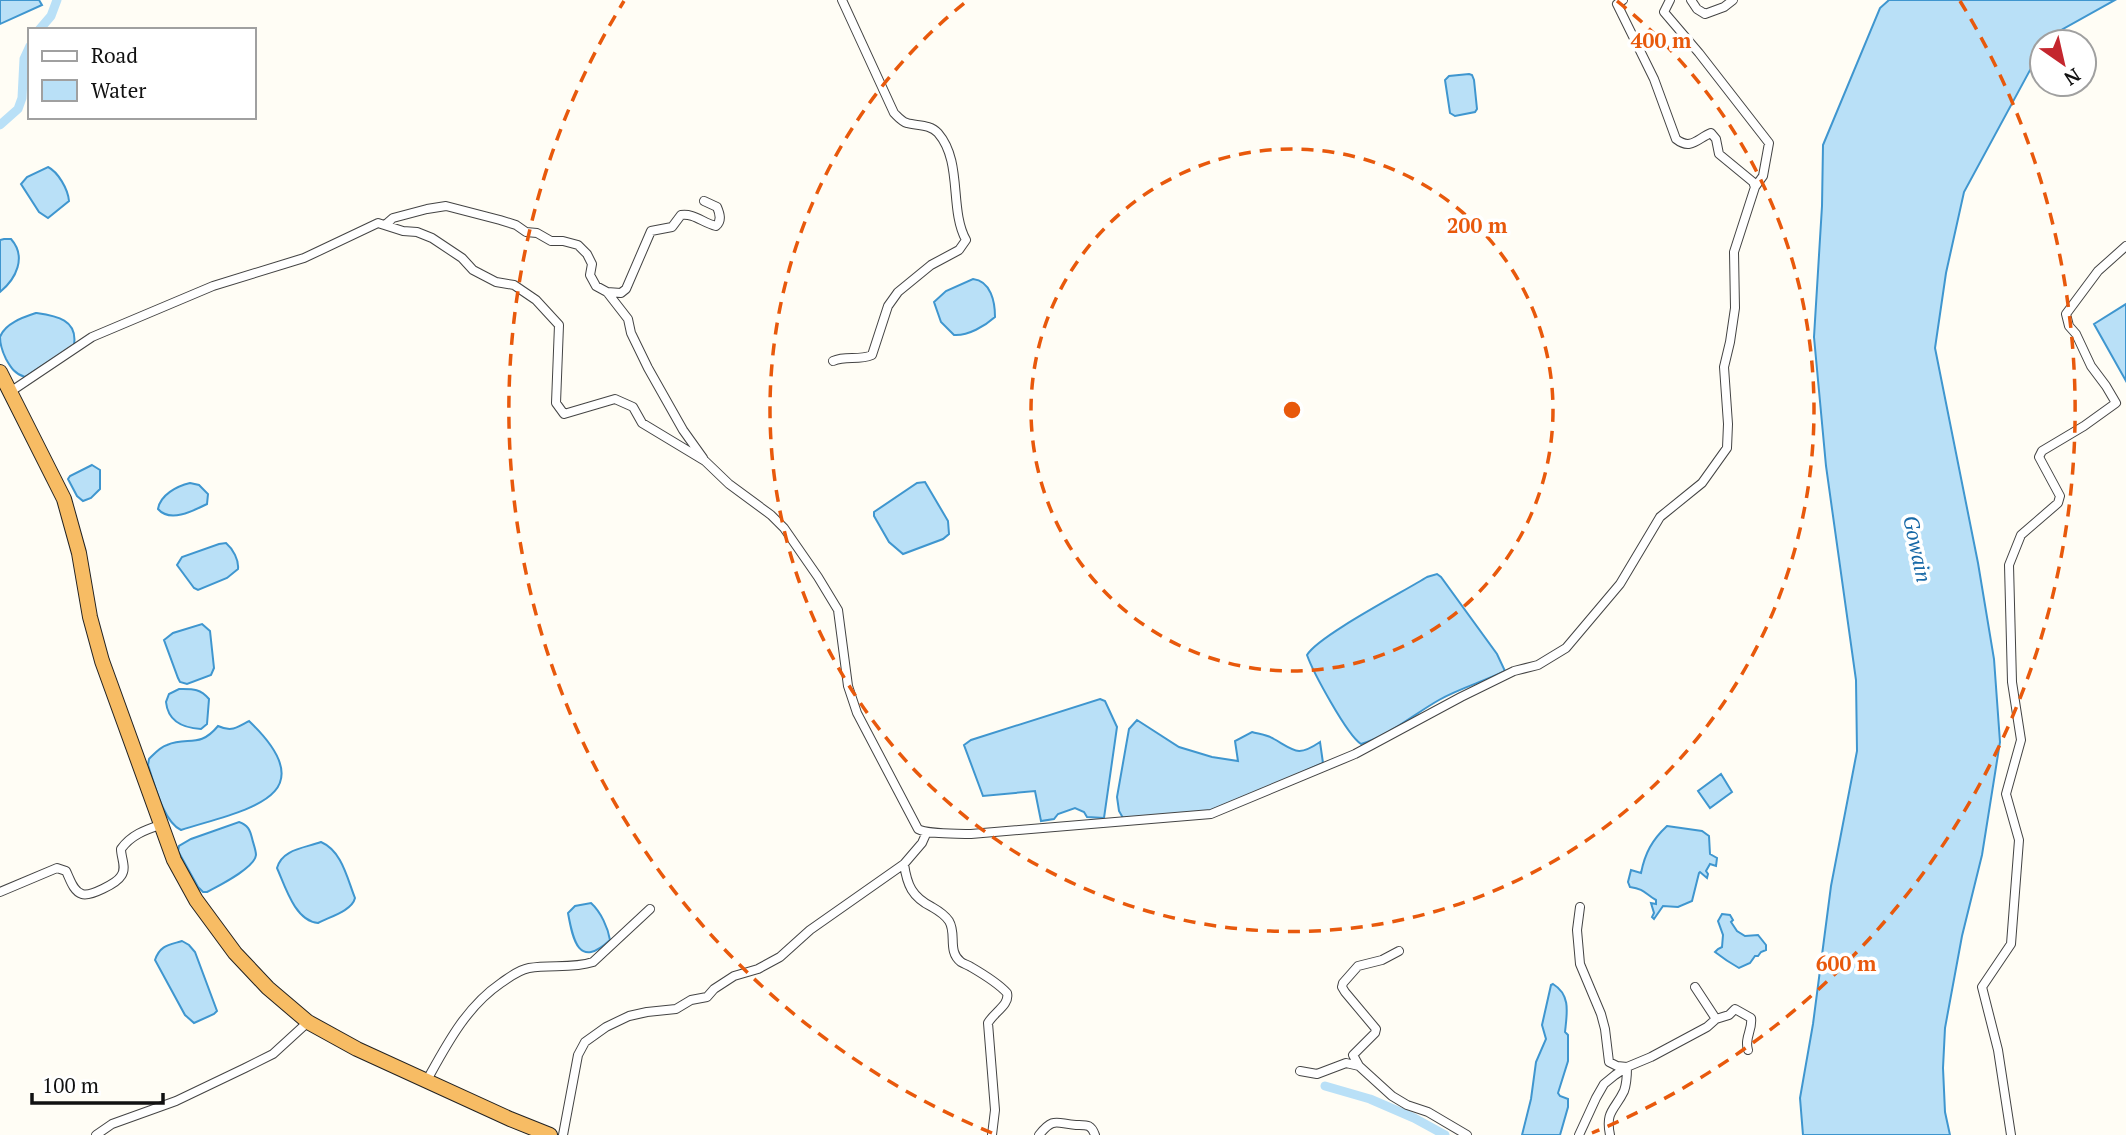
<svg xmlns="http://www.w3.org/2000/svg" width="2126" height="1135" viewBox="0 0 2126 1135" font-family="'PT Serif',serif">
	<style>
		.water { fill: #b9e0f7; stroke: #3f96cf; stroke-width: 2 }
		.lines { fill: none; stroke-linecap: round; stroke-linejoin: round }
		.canal { stroke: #b9e0f7; stroke-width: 9 }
		.minor-casing { stroke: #444; stroke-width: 10 }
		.trunk-casing { stroke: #222; stroke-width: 16 }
		.minor { stroke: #fff; stroke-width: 8 }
		.trunk { stroke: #f7bc64; stroke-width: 14 }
		.ring { fill: none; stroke: #e8590c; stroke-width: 3.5; stroke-dasharray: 12 9 }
		.labels { text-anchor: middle; stroke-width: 7; stroke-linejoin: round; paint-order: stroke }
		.water-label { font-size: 21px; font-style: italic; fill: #1768a6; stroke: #fff }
		.centre { fill: #e8590c; stroke: #fff; stroke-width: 3.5 }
		.ring-label { font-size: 21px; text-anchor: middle; font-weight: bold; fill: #e8590c; stroke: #fff; stroke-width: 7; stroke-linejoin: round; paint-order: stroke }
	</style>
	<rect width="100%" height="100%" fill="#fffdf5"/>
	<path class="water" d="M 0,0 L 39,0 L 42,5 L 0,24 Z
		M 1889,0 L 2115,0 L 2047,38 L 2045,42 L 2042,42 L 2042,48 L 1964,192 L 1946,273 L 1935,348 L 1978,563 L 1994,659 L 2000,742 L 1982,855 L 1962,936 L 1945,1028 L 1943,1068 L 1945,1112 L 1950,1135 L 1803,1135 L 1800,1098 L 1813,1024 L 1831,886 L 1857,751 L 1856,680 L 1826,466 L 1814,337 L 1822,206 L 1823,145 L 1880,8 Z
		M 1469,74 L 1472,75 L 1474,80 L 1477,109 L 1475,112 L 1455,116 L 1450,113 L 1445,80 L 1449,76 Z
		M 48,167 C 58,172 68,189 69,201 L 48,218 L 39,212 L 21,184 L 27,177 Z
		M 4,239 L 11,239 C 27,257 16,279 0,292 L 0,240 Z
		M 973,279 C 991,281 995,302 995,317 C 985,326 968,336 954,335 L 941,322 L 934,302 L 946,291 Z
		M 2126,304 L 2126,381 L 2094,324 Z
		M 36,313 C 56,316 78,319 74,345 L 25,377 C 15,374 11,368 6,359 C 3,353 0,344 0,337 C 5,323 24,317 36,313 Z
		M 92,465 L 100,470 L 100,489 L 91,498 L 83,501 L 77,496 L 68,479 L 70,476 Z
		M 925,482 L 948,521 L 949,534 L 943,539 L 903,554 L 889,542 L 874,516 L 874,512 L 917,483 Z
		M 190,483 L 199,485 L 208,494 L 207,504 C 193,511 170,523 158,509 C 160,495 177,486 190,483 Z
		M 226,543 C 233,549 239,560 238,569 L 227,578 L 198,590 L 194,588 L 177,565 L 182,557 L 219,544 Z
		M 1437,574 L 1441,577 L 1497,654 L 1505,671 C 1483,682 1460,688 1439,700 C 1414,714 1389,736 1361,744 C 1347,735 1313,672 1307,655 C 1318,636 1403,592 1427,577 Z
		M 202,624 L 210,631 L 214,668 L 211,675 L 187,684 L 180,682 L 178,678 L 164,640 L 173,633 Z
		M 179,689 C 192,689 200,688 209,699 L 207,724 L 201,729 C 183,728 168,722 166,702 L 169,694 Z
		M 1100,699 L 1105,701 L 1117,727 L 1104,818 L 1087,817 L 1084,812 L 1075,808 L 1058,814 L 1054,819 L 1041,821 L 1035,791 L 983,796 L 964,745 L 971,740 Z
		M 1137,720 L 1179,747 L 1212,757 L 1238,761 L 1235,741 L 1252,732 C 1259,734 1268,735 1274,739 C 1295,751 1298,757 1320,742 L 1323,763 L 1285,780 L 1207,812 L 1123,818 L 1119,811 L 1117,797 L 1129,729 Z
		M 249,721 C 330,798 243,810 181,830 C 163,822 154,782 148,765 L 149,759 C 154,754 160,747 167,745 C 188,736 199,749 218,726 C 231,732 237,728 249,721 Z
		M 1721,774 L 1732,792 L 1710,808 L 1698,791 Z
		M 239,822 C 248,825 250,830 252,838 C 253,843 256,850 256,855 C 255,868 218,886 207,892 L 203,892 L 198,887 L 178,851 L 179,846 L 191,839 Z
		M 1667,826 L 1702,831 L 1709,836 L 1710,854 L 1717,858 L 1716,866 L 1710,864 L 1706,871 L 1708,874 L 1707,878 L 1700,872 L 1699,873 L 1692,901 L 1678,907 L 1663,906 L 1654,919 L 1652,917 L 1654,913 L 1651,903 L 1656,904 L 1656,900 C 1645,894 1645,889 1630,887 L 1628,882 L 1631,870 L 1641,873 C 1645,853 1652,840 1667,826 Z
		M 321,842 C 342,851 347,878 355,898 C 352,911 329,917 318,923 C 295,921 285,886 277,868 C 282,849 305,848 321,842 Z
		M 591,903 C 601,912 608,928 610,940 C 579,969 573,941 568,913 L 575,906 Z
		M 1722,914 L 1730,915 L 1733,920 L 1731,922 L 1737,931 L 1745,936 L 1758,935 L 1766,945 L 1766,950 L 1761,952 L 1758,956 L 1755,956 L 1750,963 L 1739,968 C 1730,963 1724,959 1715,952 L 1718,949 L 1722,947 L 1723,935 L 1718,921 Z
		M 182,941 L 189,945 L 195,952 L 217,1011 L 214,1014 L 194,1023 L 185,1015 L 155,960 C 160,945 169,945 182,941 Z
		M 1553,984 C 1571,995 1567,1013 1565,1032 L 1568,1035 L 1568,1061 L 1558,1093 L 1560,1096 L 1568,1099 L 1568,1107 L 1560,1135 L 1522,1135 L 1531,1099 L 1536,1062 L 1546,1039 L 1542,1025 L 1551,985 Z"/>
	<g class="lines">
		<path class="canal" d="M 39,30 L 51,16 L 57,0
			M 0,125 L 18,109 L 22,98 L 24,59 L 30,46
			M 1325,1086 L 1370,1099 L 1414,1118 L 1445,1135"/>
		<g class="minor-casing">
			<path id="minor" d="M 1670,0 L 1664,12 L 1699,53 L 1769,143 L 1763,176 L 1755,187
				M 1691,0 L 1697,9 L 1705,14 L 1724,7 L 1733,0
				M 385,225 L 393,218 L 427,209 L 446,206 L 500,220 L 516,225 L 526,232 L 537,233 L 551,241 L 563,241 L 578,245 L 587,254 L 592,264 L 590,275 L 596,286 L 607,292 L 628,319 L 631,333 L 648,368 L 683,430 L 703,458
				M 607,292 L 621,293 L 626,289 L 651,231 L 672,227 L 681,215 C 694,213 703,223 716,226 C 722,221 720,214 717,207 L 704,201
				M 833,361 C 846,355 858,361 872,355 L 888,306 L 898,292 L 931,265 L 959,250 L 966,240 C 949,209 963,162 938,133 C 930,124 917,126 907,123 C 902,122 898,117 894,113 L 842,0
				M 10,392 L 92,337 L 213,286 L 304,258 L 378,223 L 403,231 L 417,232 L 432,238 L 462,258 L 473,270 L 496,282 L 514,285 L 536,300 L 559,325 L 556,403 L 564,414 L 615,399 L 633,407 L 642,423 L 705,461 L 729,484 L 771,515 L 784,528 L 818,577 L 838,610 L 848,686 L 857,713 L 918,829 C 929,835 957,833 971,834 L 1211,814 L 1355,754 L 1461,697 L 1514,671 L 1538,665 L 1566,648 L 1620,584 L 1660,517 L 1702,483 L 1727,448 L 1728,424 L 1724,367 L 1730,342 L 1735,308 L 1734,252 L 1755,187 L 1753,182 L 1719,154 L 1716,139 L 1711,133 C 1698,138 1691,151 1676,139 L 1654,79 L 1617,4 L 1623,0
				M 904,864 C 907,885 912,897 932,907 C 939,911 945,915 949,921 C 957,934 947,951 961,962 C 964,964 968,965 971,967 C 983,974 998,983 1007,993 C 1010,1005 994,1012 988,1023 L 995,1110 L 992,1135
				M 0,892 L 57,868 L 66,871 C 70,879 73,891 82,894 C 90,897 117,883 121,876 C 127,868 121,858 121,849 C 131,835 145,830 160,825
				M 1580,907 L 1577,930 L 1580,964 L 1601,1014 L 1605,1029 L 1609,1062 L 1617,1066 L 1627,1067 C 1627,1075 1627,1083 1624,1091 C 1615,1110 1605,1111 1610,1135
				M 1716,1019 L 1729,1015 L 1735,1009 L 1751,1018 C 1753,1029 1744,1038 1748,1050
				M 1359,1066 L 1353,1055 L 1375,1033 L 1376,1029 L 1345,992 L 1342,987 L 1343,983 L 1358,966 L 1382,960 L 1399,951
				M 1300,1071 L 1317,1074 L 1346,1063 L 1359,1066 L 1392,1096 L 1407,1105 L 1428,1112 L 1467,1135
				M 427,1080 C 447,1044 466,1007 501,983 C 510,977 518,970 529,968 C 550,964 572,969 593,962 L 650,909
				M 96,1135 L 112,1124 L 176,1101 L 245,1068 L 273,1054 L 308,1022
				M 563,1135 L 578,1055 L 585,1042 L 606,1027 L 629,1016 L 647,1012 L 676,1009 L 691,1000 L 707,997 L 714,989 L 734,976 L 758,969 L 780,957 L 810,930 L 904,864 L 922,843 L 926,834
				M 1039,1135 C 1054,1116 1057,1124 1076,1125 C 1087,1125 1091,1124 1095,1135
				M 1579,1135 L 1596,1098 L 1604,1084 L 1615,1075 L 1627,1067 L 1651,1057 L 1707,1027 L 1716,1019 L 1695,987
				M 2011,1135 L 1998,1050 L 1982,987 L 2011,944 L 2019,840 L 2006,794 L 2021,740 L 2012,682 L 2009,565 L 2021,535 L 2058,503 L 2060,496 L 2039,457 L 2042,451 L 2084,426 L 2116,403 L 2106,386 L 2091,366 L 2076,334 L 2069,326 L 2066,314 L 2098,271 L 2126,246"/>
		</g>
		<g class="trunk-casing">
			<path id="trunk" d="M 0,372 L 64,499 L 79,553 L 90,617 L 102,661 L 174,860 L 196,900 L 235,953 L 268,988 L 308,1022 L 357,1049 L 510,1119 L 550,1135"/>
		</g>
		<use href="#minor" class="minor"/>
		<use href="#trunk" class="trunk"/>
	</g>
	<g class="ring">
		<circle cx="1292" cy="410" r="261"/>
		<path d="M1617 1A522 522 0 1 1 967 1"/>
		<path d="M992 1133A783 783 0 0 1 624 1M1960 1A783 783 0 0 1 1592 1133"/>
	</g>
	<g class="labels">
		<g class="water-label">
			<text transform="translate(1917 549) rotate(78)" y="7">Gowain</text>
		</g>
	</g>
	<circle cx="1292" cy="410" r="10" class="centre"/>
	<g class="ring-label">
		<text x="1661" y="48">400 m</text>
		<text x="1477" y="233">200 m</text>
		<text x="1846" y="971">600 m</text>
	</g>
	<rect x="28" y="28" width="228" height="91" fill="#ffffff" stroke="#a0a0a0" stroke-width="2"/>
	<rect x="42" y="51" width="35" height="10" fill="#ffffff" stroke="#a0a0a0" stroke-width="2"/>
	<text x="91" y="63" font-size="21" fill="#111111">Road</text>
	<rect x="42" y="80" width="35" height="21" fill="#b9e0f7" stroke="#a0a0a0" stroke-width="2"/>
	<text x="91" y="98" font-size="21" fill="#111111">Water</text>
	<g transform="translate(2063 63) rotate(146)"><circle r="33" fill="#ffffff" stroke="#a0a0a0" stroke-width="2"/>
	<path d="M0-5L12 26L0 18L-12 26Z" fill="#c4262e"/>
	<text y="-10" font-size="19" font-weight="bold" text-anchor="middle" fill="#111111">N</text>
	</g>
	<path d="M32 1093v10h131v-10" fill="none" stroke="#111111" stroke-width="3.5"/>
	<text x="42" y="1093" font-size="21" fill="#111111" stroke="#ffffff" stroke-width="5" paint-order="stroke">100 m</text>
</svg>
